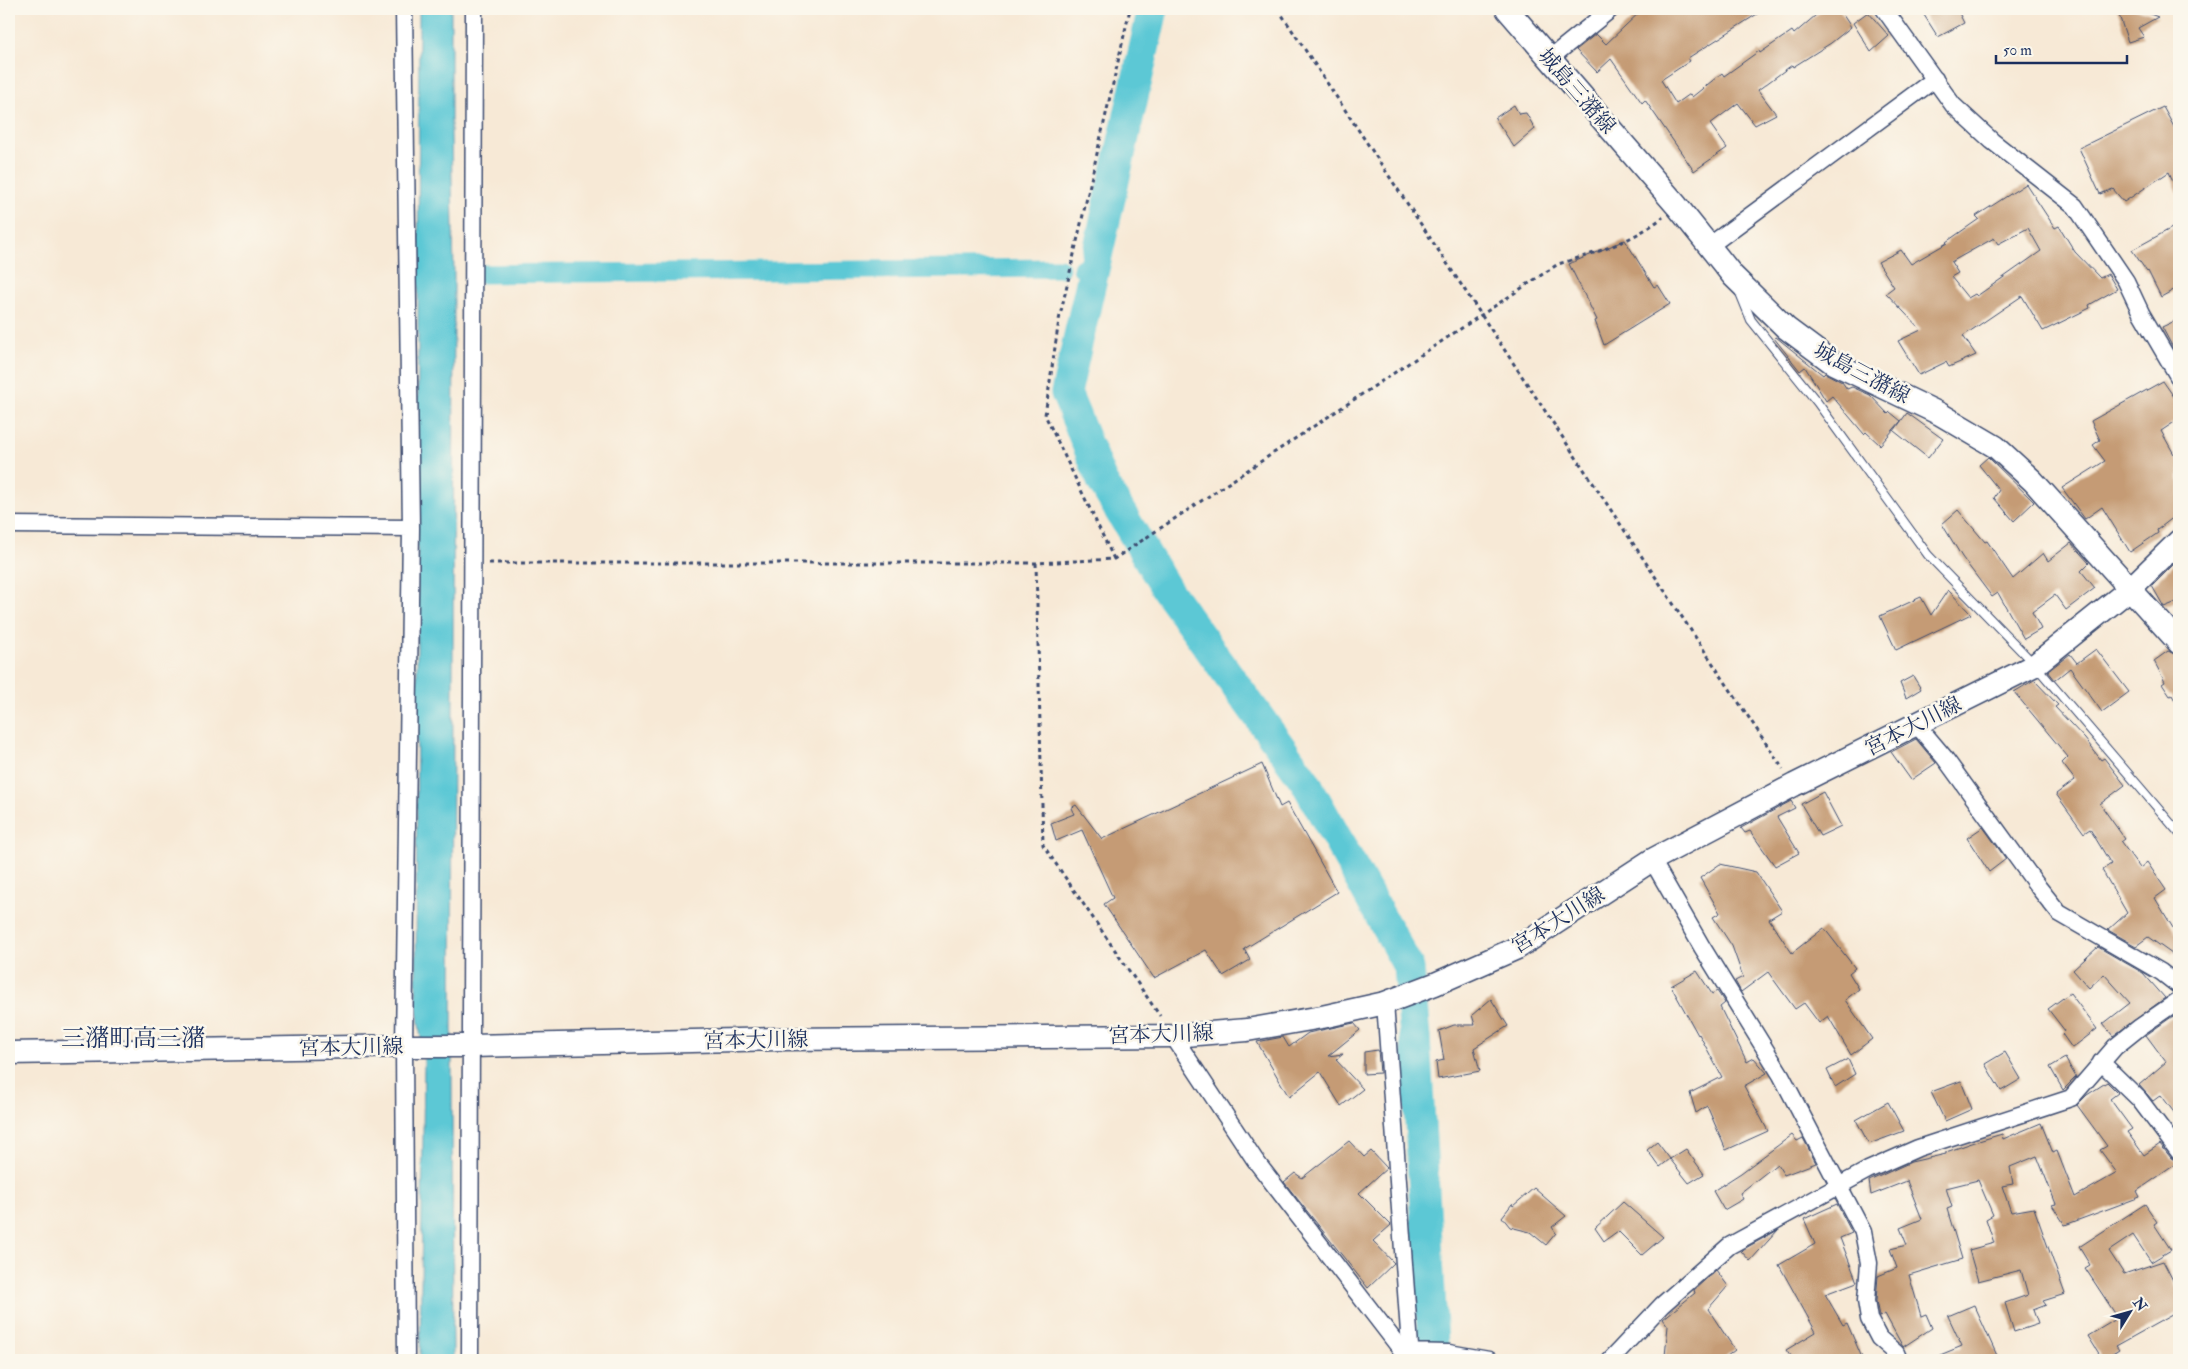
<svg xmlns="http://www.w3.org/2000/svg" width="2188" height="1369" viewBox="0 0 2188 1369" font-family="'IM FELL Double Pica','Noto Serif JP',serif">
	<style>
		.water { fill: #5cc8d5; stroke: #3c7c9a }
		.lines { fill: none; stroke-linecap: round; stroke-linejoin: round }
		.canal { stroke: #5cc8d5; stroke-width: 19 }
		.river { stroke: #5cc8d5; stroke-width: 31 }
		.building { fill: #c59b75; fill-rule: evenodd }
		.service-casing { stroke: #3c4b70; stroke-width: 10 }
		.minor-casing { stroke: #3c4b70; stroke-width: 19 }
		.secondary-casing { stroke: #3c4b70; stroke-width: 25 }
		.path { stroke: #3c4b70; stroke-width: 3; stroke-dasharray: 4 4; stroke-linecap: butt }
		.service { stroke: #fff; stroke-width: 8 }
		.minor { stroke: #fff; stroke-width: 16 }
		.secondary { stroke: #fff; stroke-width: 22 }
		.labels { text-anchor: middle; stroke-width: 5; stroke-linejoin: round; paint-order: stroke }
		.street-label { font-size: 21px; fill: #1b2f5e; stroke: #fbf7ec }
		.quarter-label { font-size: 24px; fill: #1b2f5e; stroke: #fbf7ec }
	</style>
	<rect width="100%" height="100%" fill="#fbf7ec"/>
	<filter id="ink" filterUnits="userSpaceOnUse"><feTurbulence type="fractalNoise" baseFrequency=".02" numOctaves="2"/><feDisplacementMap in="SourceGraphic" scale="10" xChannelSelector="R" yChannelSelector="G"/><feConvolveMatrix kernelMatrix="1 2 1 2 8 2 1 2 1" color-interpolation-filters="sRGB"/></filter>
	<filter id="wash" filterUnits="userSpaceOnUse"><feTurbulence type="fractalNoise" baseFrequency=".0096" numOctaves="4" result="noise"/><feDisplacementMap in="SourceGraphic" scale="20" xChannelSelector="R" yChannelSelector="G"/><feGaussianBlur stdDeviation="1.12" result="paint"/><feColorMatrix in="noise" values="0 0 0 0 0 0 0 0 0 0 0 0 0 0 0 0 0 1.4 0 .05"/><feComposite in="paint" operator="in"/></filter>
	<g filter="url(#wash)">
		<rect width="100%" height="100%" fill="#f7e9d6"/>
		<path class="water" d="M 419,9 L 451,9 L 451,134 L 454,274 L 452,1082 L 453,1360 L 420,1360 L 424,1062 L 416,1002 Z"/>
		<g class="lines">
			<path class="canal" d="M 1082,268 L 1094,268
				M 481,274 L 1060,268"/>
			<path class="river" d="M 1153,9 L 1066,393 L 1102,481 L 1167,590 L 1305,781 L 1409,968 L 1415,1037 L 1434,1360"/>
		</g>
		<g id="blocks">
			<path class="building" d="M 1643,9 L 1765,9 L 1688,58 L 1690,61 L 1661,80 L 1676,104 L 1690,94 L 1692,97 L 1722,73 L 1724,76 L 1759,51 L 1760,53 L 1792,31 L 1794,34 L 1823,9 L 1839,9 L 1851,27 L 1831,43 L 1793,67 L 1792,65 L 1758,90 L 1776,114 L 1755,125 L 1738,103 L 1710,124 L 1727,148 L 1694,171 L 1645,100 L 1642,103 L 1611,59 L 1597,72 L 1576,50 L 1596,34 L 1606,44 Z
				M 1933,9 L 1957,9 L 1964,23 L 1938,37 L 1924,15 Z
				M 2117,9 L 2137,9 L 2158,17 L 2138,28 L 2144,37 L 2128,42 Z
				M 1868,12 L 1889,36 L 1871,52 L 1853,23 Z
				M 1514,105 L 1519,114 L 1526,113 L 1535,129 L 1514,147 L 1495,118 Z
				M 2163,107 L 2179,136 L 2179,195 L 2169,172 L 2124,202 L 2113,189 L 2100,194 L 2079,148 Z
				M 2026,184 L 2055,228 L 2059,226 L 2075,252 L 2100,278 L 2108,274 L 2117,289 L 2089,305 L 2090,308 L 2043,331 L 2022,296 L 1963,336 L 1976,355 L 1949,367 L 1946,362 L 1919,375 L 1898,341 L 1921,330 L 1886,293 L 1894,287 L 1878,262 L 1901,250 L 1911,264 L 1947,243 L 1946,242 L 1979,219 L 1976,216 ZM 2028,228 L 2041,251 L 1977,296 L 1975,294 L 1968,298 L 1951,277 L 1958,273 L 1951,262 L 1994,238 L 1998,244 Z
				M 2179,224 L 2179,287 L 2161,297 L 2148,271 L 2147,272 L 2132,250 Z
				M 1625,240 L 1654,287 L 1658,285 L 1670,304 L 1604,345 L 1595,321 L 1597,320 L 1569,264 Z
				M 2179,319 L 2179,359 L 2162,327 Z
				M 1776,337 L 1823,375 L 1825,373 L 1842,382 L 1847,389 L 1852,387 L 1870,395 L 1888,414 L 1890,412 L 1901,421 L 1880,445 L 1866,432 L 1864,434 L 1832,396 L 1826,401 L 1805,367 L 1800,371 L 1774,338 Z
				M 2163,381 L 2179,404 L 2179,419 L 2161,431 L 2179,463 L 2179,513 L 2157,530 L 2158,533 L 2130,552 L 2102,507 L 2085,519 L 2062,488 L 2105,461 L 2093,445 L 2100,440 L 2091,421 Z
				M 1907,413 L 1943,439 L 1928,458 L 1894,431 Z
				M 1988,457 L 2034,502 L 2014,521 L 1994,498 L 1999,490 L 1979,465 Z
				M 1958,510 L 1985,542 L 1987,541 L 2013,579 L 2043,553 L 2048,561 L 2071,543 L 2089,563 L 2081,571 L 2095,588 L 2066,610 L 2055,595 L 2032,612 L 2041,629 L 2024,639 L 1998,593 L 1992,597 L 1962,557 L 1942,524 Z
				M 2179,559 L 2179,601 L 2164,607 L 2152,586 Z
				M 1948,590 L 1971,614 L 1896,650 L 1880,616 L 1921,597 L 1931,615 Z
				M 2096,649 L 2129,692 L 2102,712 L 2070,668 L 2055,680 L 2048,671 L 2070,654 L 2077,663 Z
				M 2168,651 L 2179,656 L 2179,708 L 2172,695 L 2170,696 L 2162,684 L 2165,682 L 2154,661 Z
				M 1913,676 L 1921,689 L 1906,698 L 1900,683 Z
				M 2034,680 L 2058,705 L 2055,707 L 2085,739 L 2101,760 L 2104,758 L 2125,785 L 2100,804 L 2125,839 L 2121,842 L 2140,868 L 2147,862 L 2166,890 L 2155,898 L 2179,938 L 2179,948 L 2172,954 L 2148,937 L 2136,946 L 2108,930 L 2127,913 L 2102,870 L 2111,864 L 2090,829 L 2084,833 L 2056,794 L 2075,780 L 2062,763 L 2068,757 L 2014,692 Z
				M 1916,739 L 1936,763 L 1911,780 L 1891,752 Z
				M 1262,764 L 1280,807 L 1287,803 L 1337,892 L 1244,949 L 1250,960 L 1223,976 L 1206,950 L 1154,978 L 1104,904 L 1113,898 L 1082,830 L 1056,841 L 1051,823 L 1074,814 L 1071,808 L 1076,805 L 1102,839 Z
				M 1823,792 L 1841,826 L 1820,836 L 1801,804 Z
				M 1791,801 L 1795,808 L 1777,817 L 1799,853 L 1775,866 L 1750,831 L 1745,833 L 1741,828 Z
				M 1983,827 L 2006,859 L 1989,872 L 1967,838 Z
				M 1720,864 L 1756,872 L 1782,911 L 1769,919 L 1792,953 L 1824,928 L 1855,968 L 1849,973 L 1859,989 L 1845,1000 L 1872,1039 L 1851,1055 L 1828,1016 L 1819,1023 L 1804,1003 L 1795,1009 L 1768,972 L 1741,992 L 1735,981 L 1743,977 L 1732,946 L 1713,917 L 1720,913 L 1700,878 Z
				M 2098,947 L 2143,973 L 2165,998 L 2113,1036 L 2103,1024 L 2130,1003 L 2104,974 L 2089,988 L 2073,970 Z
				M 1697,971 L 1712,994 L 1717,991 L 1725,1003 L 1720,1007 L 1747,1062 L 1754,1058 L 1767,1073 L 1744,1086 L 1768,1131 L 1726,1150 L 1707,1106 L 1696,1113 L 1690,1093 L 1722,1077 L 1699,1034 L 1698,1035 L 1671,986 Z
				M 2070,993 L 2097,1029 L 2072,1048 L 2062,1034 L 2065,1031 L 2048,1009 Z
				M 1491,999 L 1508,1026 L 1474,1048 L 1480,1071 L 1438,1079 L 1436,1062 L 1444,1060 L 1439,1031 L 1454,1025 L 1475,1025 L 1472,1015 Z
				M 2173,1016 L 2179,1024 L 2179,1119 L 2161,1095 L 2153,1101 L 2139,1085 L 2166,1062 L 2146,1035 Z
				M 1354,1023 L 1360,1030 L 1328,1056 L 1343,1054 L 1336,1060 L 1363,1089 L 1341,1106 L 1320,1072 L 1289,1097 L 1257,1042 L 1283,1037 L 1289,1047 L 1308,1033 Z
				M 1378,1050 L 1380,1073 L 1364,1074 L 1364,1052 Z
				M 2005,1052 L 2021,1079 L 2001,1091 L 1985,1064 Z
				M 2065,1058 L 2076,1077 L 2063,1090 L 2050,1067 Z
				M 1848,1059 L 1855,1074 L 1835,1087 L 1827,1070 Z
				M 1961,1081 L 1972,1109 L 1945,1121 L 1931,1092 Z
				M 2107,1082 L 2118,1093 L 2110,1099 L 2132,1129 L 2127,1132 L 2144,1155 L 2160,1144 L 2171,1158 L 2179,1162 L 2137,1191 L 2140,1197 L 2065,1225 L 2052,1205 L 2056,1204 L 2037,1156 L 2010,1167 L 2013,1184 L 2002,1186 L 2011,1212 L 2034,1208 L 2065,1294 L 2043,1301 L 2046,1305 L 2033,1310 L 2038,1324 L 2014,1332 L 2005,1303 L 2028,1295 L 2021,1270 L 1978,1281 L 1969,1250 L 1994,1243 L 1986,1219 L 1993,1215 L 1978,1180 L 1946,1188 L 1952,1207 L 1947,1209 L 1962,1259 L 1909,1275 L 1921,1316 L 1926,1314 L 1932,1328 L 1903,1347 L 1885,1314 L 1879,1317 L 1879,1316 L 1876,1301 L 1878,1276 L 1897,1268 L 1890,1249 L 1907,1245 L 1900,1228 L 1922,1219 L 1907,1181 L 1871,1195 L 1869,1181 L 1911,1162 L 1946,1154 L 1946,1152 L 1972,1143 L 2002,1134 L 2003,1139 L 2041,1123 L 2053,1153 L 2057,1151 L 2075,1197 L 2117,1173 L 2100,1150 L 2107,1146 L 2077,1105 L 2087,1095 Z
				M 1888,1102 L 1904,1131 L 1869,1144 L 1856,1120 Z
				M 1792,1135 L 1797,1141 L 1803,1138 L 1816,1163 L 1784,1175 L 1777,1164 L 1740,1193 L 1743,1199 L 1724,1210 L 1713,1191 L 1741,1173 Z
				M 1349,1141 L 1364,1157 L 1371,1151 L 1387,1168 L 1359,1193 L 1391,1225 L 1373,1241 L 1394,1263 L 1368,1288 L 1284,1182 L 1295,1173 L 1302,1178 Z
				M 1657,1142 L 1670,1159 L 1660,1167 L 1647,1150 Z
				M 1686,1149 L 1704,1174 L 1689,1183 L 1670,1159 Z
				M 1534,1188 L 1566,1216 L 1552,1227 L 1556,1233 L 1546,1245 L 1530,1232 L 1510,1227 L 1502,1217 L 1512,1204 L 1513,1206 Z
				M 1623,1202 L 1663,1237 L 1642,1255 L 1618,1231 L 1604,1241 L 1595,1228 Z
				M 1837,1204 L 1852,1233 L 1840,1238 L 1857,1282 L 1825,1294 L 1843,1325 L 1847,1323 L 1863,1360 L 1793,1360 L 1786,1350 L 1816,1332 L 1779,1265 L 1815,1244 L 1804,1219 Z
				M 2145,1204 L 2157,1222 L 2154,1224 L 2171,1250 L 2151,1262 L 2133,1235 L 2109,1251 L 2124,1274 L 2163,1261 L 2179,1292 L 2179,1311 L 2116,1346 L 2119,1350 L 2103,1360 L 2088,1336 L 2118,1318 L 2085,1268 L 2090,1265 L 2079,1247 Z
				M 1778,1230 L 1750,1261 L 1741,1251 L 1742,1250 Z
				M 1716,1270 L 1728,1286 L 1708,1309 L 1735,1350 L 1722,1360 L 1688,1360 L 1686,1358 L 1665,1356 L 1668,1326 L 1663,1319 L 1695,1293 L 1694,1290 Z
				M 1974,1305 L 1999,1360 L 1928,1360 L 1962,1346 L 1948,1316 Z"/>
		</g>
	</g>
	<g filter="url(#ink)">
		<use href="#blocks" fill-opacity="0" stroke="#3c4b70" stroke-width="1"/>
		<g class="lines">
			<g class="service-casing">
				<path id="service" d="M 1740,293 L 1751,320 L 1817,402 L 1928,555 L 2035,665 L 2179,833"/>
			</g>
			<g class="minor-casing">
				<path id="minor" d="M 404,9 L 411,528 L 404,1046 L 406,1360
					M 1884,9 L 1953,105 L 1992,141 L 2075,206 L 2126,281 L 2141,313 L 2179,378
					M 1549,59 L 1611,9
					M 1709,246 L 1935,79
					M 9,525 L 411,528
					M 1917,725 L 1944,757 L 2039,888 L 2059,913 L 2161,972 L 2179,986
					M 1652,860 L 1702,947 L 1781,1075 L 1863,1232 L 1869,1263 L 1866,1301 L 1869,1319 L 1879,1338 L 1896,1353 L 1899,1360
					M 1385,1003 L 1411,1360
					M 1173,1036 L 1255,1160 L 1403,1352 L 1449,1353 L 1489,1360
					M 2101,1062 L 2139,1099 L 2179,1152
					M 470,1360 L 474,9
					M 1610,1360 L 1662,1305 L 1729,1246 L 1868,1170 L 1918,1148 L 2071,1098 L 2115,1047 L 2140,1027 L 2179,1000"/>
			</g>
			<g class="secondary-casing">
				<path id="secondary" d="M 1507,9 L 1677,206 L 1733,276 L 1786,328 L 1833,363 L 1940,414 L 1996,447 L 2033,481 L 2179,643
					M 9,1053 L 414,1046 L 470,1046 L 778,1039 L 1173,1036 L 1247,1030 L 1322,1017 L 1385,1003 L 1435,984 L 1517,948 L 1652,860 L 1794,785 L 2035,665 L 2131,588 L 2179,541"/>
			</g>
			<path class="path" d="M 1278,9 L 1783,769
				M 1114,559 L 1045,415 L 1059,320 L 1130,9
				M 489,563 L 1036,563 L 1114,559 L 1558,264 C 1596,253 1632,242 1663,217
				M 1036,563 L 1043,845 L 1160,1016"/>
			<use href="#service" class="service"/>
			<use href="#minor" class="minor"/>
			<use href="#secondary" class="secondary"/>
		</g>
	</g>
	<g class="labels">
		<g class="street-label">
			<text transform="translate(1577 91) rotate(49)" y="7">城島三潴線</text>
			<text transform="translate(1862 373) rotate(28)" y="7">城島三潴線</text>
			<text transform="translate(1913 726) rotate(-27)" y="7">宮本大川線</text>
			<text transform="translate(1558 920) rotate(-32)" y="7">宮本大川線</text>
			<text transform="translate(1161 1034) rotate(-2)" y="7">宮本大川線</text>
			<text transform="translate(756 1040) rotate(-1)" y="7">宮本大川線</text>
			<text transform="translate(351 1047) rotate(-1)" y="7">宮本大川線</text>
		</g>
		<g class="quarter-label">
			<text x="133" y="1046">三潴町高三潴</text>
		</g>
	</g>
	<rect width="2188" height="1369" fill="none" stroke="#fbf7ec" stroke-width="30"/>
	<g transform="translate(2130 1312) rotate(53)" stroke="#fbf7ec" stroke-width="4" paint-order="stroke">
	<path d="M0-4L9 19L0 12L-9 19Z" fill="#1b2f5e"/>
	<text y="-8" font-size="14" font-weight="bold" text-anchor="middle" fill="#1b2f5e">N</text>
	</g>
	<path d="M1996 55v8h131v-8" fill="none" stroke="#1b2f5e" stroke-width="2.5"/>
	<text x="2003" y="55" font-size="15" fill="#1b2f5e" stroke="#fbf7ec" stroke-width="4" paint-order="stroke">50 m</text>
</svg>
